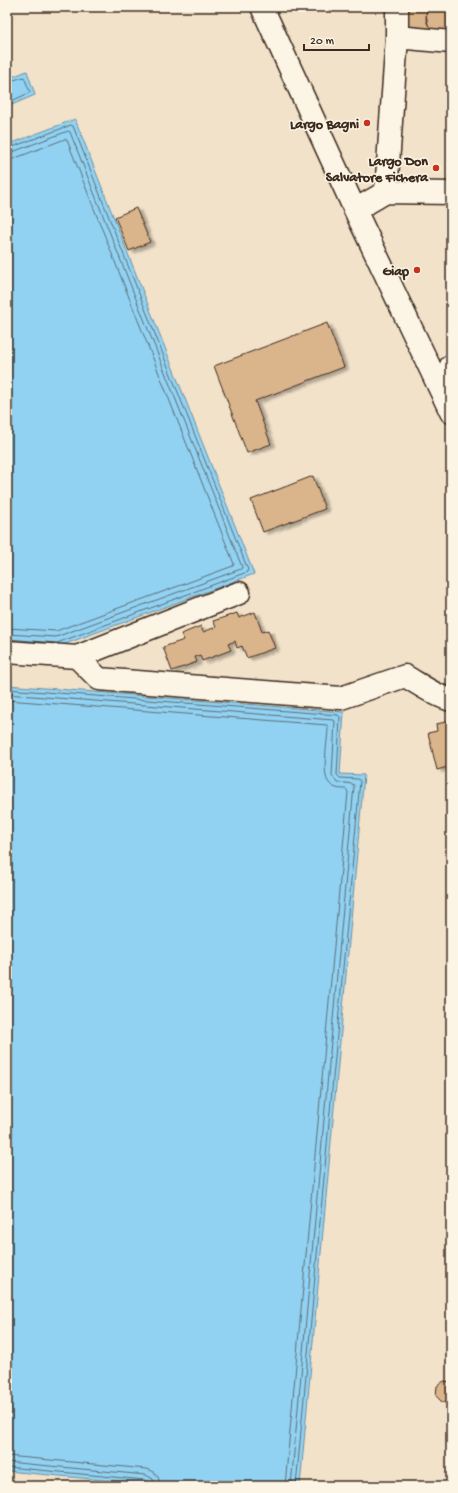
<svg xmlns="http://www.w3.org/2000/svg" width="458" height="1493" viewBox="0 0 458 1493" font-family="'Gochi Hand',sans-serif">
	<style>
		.water { fill: #91d2f3; stroke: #6f8f9e }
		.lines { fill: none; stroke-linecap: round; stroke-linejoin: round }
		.shore { stroke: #5d6d73; stroke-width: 1 }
		.building { fill: #dab48b; stroke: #3b2a1e; filter: url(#shadow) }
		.minor-casing { stroke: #3b2a1e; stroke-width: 25 }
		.minor { stroke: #fcf5e5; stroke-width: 22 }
		.poi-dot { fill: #c8321e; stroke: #fcf5e5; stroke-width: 1.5 }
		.labels { text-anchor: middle; stroke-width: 3; stroke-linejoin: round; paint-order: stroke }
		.poi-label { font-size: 14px; font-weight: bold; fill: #3b2a1e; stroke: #fcf5e5; text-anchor: end }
	</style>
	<defs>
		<filter id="shadow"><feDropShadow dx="4.5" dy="2.5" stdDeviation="1" flood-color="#0004"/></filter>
	</defs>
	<rect width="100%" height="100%" fill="#f2e2ca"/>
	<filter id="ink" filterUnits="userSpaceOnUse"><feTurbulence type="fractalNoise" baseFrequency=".025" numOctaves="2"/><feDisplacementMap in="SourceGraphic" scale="8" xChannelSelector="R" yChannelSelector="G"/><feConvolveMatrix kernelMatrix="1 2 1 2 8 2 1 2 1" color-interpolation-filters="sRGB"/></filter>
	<g filter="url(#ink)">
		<path class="water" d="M 27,71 L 35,95 L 7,107 L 7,79 Z
			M 75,119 L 254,574 L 57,647 L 7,643 L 7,145 Z
			M 7,685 L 344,712 L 340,774 L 364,775 L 300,1486 L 165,1486 L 7,1471 Z"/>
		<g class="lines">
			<path class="shore" d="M 7,82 L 24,77 L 30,92 L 29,93 L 7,103
				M 7,149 L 71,125 L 73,126 L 248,570 L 247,572 L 57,643 L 7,639
				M 7,154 L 68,131 L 70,132 L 242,567 L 241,569 L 56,637 L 7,634
				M 7,160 L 13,159 L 65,139 L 67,140 L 234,564 L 233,566 L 56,631 L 7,628
				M 7,689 L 338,715 L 340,717 L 337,775 L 340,778 L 358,779 L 360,781 L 296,1486
				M 7,694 L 333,720 L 335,721 L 332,776 L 337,782 L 353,784 L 354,786 L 291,1486
				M 7,700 L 327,725 L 328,727 C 328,740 321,774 329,783 C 334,789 340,789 346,789 L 348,792 L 285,1486
				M 7,1456 L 147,1469 C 155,1471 160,1477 160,1486
				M 7,1462 L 146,1475 L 153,1479 L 154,1486
				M 7,1467 L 145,1480 L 148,1482 L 149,1486"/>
		</g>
		<path class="building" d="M 405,7 L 429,7 L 427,10 L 426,19 L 428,25 L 434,31 L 404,33 Z
			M 429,7 L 451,7 L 451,34 L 434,31 L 428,25 L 426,14 Z
			M 136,208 L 150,242 L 129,251 L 115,217 Z
			M 327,323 L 344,367 L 255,401 L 271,444 L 247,453 L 214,366 Z
			M 313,476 L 325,509 L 263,532 L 251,500 Z
			M 255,612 L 262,632 L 268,630 L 275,648 L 247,658 L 242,646 L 237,648 L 235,641 L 228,644 L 231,650 L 202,661 L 200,655 L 195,657 L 197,662 L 172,671 L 163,647 L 184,640 L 181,634 L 201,626 L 203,632 L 216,627 L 213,621 L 237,613 L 239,618 Z
			M 451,721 L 451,766 L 437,770 L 428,733 L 437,731 L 436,724 Z
			M 444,1381 L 451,1382 L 451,1404 L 442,1402 L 436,1396 L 437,1386 Z"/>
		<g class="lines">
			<g class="minor-casing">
				<path id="minor" d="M 262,7 L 355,210 L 451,412
					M 397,37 L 451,42
					M 386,192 L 397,37 L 397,7
					M 355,210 L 386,192 L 451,193
					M 448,403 L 451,366
					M 239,593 L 77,657 L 99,679 L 341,698 L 405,676 C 419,684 435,696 451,700
					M 7,652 L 77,657"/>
			</g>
			<use href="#minor" class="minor"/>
		</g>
	</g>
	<g class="poi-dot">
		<circle cx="367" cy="123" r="4"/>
		<circle cx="436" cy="168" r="4"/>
		<circle cx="417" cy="270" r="4"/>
	</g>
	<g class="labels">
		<g class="poi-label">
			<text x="359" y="128">Largo Bagni</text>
			<text x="428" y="165">Largo Don<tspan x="428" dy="16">Salvatore Fichera</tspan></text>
			<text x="409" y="275">Giap</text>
		</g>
	</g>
	<rect width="458" height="1493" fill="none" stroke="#fcf5e5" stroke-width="24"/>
	<rect x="12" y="12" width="434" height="1469" fill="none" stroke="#3b2a1e" stroke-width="1.5" filter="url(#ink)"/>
	<path d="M304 44v6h65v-6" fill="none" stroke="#3b2a1e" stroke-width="2"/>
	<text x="310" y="44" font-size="12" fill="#3b2a1e" stroke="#fcf5e5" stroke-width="3" paint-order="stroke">20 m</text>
</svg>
